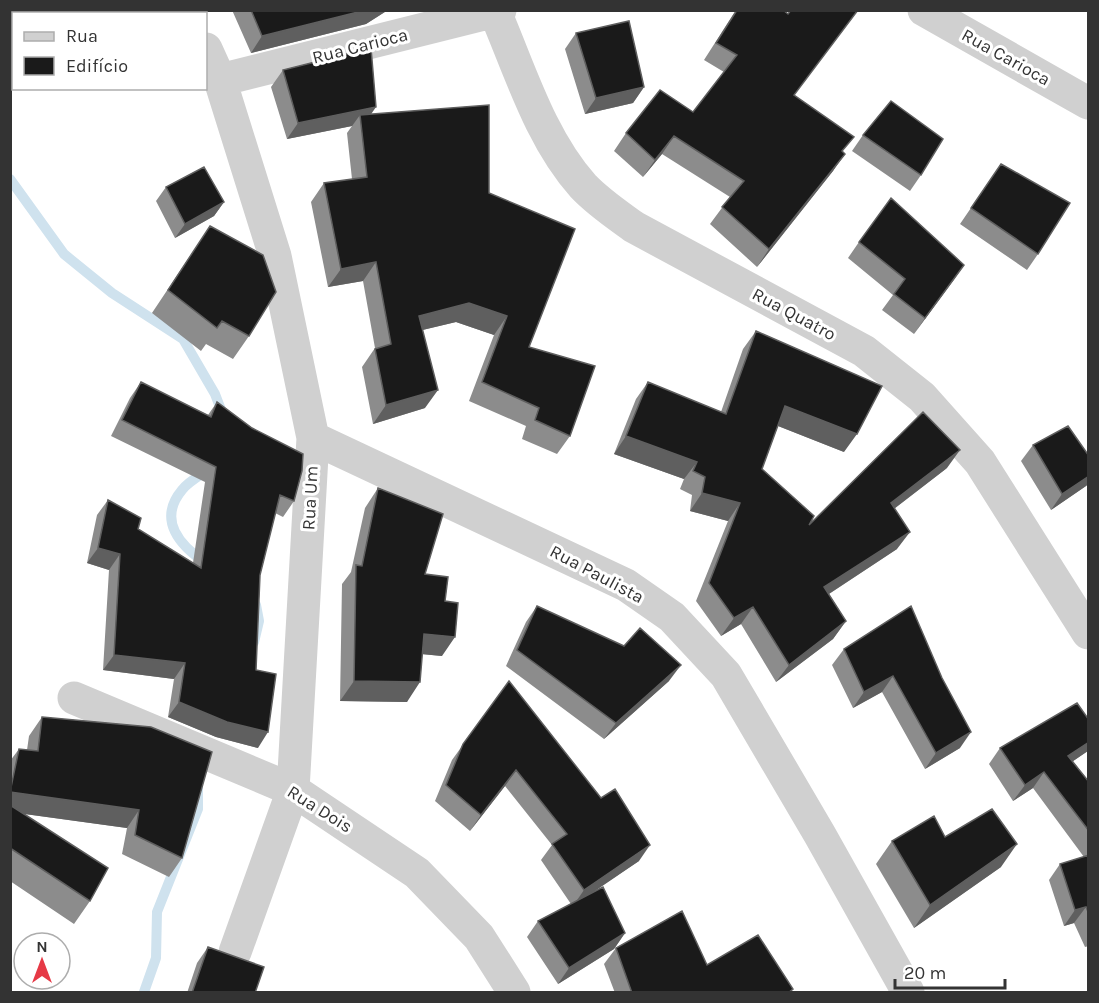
<svg xmlns="http://www.w3.org/2000/svg" width="1099" height="1003" viewBox="0 0 1099 1003" font-family="Karla,sans-serif">
	<style>
		.lines { fill: none; stroke-linecap: round; stroke-linejoin: round }
		.stream { stroke: #cfe2ee; stroke-width: 10 }
		.minor { stroke: #d0d0d0; stroke-width: 33 }
		.wall { fill: #8c8c8c }
		.shaded-wall { fill: #5f5f5f }
		.building { fill: #1a1a1a; stroke: #5f5f5f; stroke-width: 1.5 }
		.labels { text-anchor: middle; stroke-width: 6; stroke-linejoin: round; paint-order: stroke }
		.street-label { font-size: 18px; fill: #333; stroke: #fff }
	</style>
	<rect width="100%" height="100%" fill="#fff"/>
	<g class="lines">
		<path class="stream" d="M 10,179 L 64,254 L 112,293 L 183,339 L 215,394 L 223,415
			M 206,563 C 180,546 157,520 182,490 C 188,482 199,476 208,470
			M 254,642 L 259,621 L 256,605
			M 144,992 L 156,958 L 157,912 L 198,809 L 198,787"/>
		<path class="minor" d="M 188,10 L 189,14
			M 924,10 L 1088,103
			M 495,12 C 520,70 540,138 583,186 C 598,202 616,214 634,227 L 864,351 L 922,397 L 980,462 L 1088,633
			M 206,49 L 220,80 L 275,256 L 313,438 L 293,790 L 235,952
			M 220,80 L 500,10
			M 313,438 L 626,585 L 672,617 L 726,675 L 820,835 L 908,992
			M 74,698 L 293,790 L 417,873 L 479,937 L 514,992"/>
	</g>
	<path class="wall" d="M 232,10 L 388,10 L 366,24 L 251,53 Z
		M 736,10 L 783,10 L 788,14 L 853,17 L 794,95 L 843,152 L 833,171 L 757,267 L 710,224 L 730,197 L 662,154 L 643,177 L 614,151 L 626,133 L 693,112 L 724,72 L 704,60 Z
		M 576,33 L 644,87 L 633,103 L 585,114 L 565,49 Z
		M 283,70 L 372,114 L 489,193 L 529,347 L 570,436 L 557,454 L 522,439 L 526,426 L 469,401 L 494,335 L 456,322 L 422,330 L 425,408 L 373,424 L 362,367 L 375,348 L 363,281 L 328,287 L 311,202 L 324,183 L 352,179 L 347,133 L 352,126 L 287,139 L 271,87 Z
		M 863,135 L 921,175 L 910,191 L 852,151 Z
		M 1001,164 L 1038,254 L 1027,270 L 960,224 Z
		M 166,187 L 224,202 L 214,216 L 175,238 L 156,201 Z
		M 210,226 L 249,336 L 233,359 L 206,344 L 201,351 L 152,313 Z
		M 859,242 L 964,265 L 914,334 L 882,310 L 893,295 L 848,258 Z
		M 756,331 L 844,452 L 778,426 L 762,469 L 809,525 L 947,468 L 894,509 L 897,549 L 829,594 L 846,621 L 833,639 L 776,682 L 741,624 L 721,636 L 696,601 L 728,521 L 690,511 L 692,495 L 680,489 L 684,479 L 614,454 L 636,399 L 648,382 L 721,412 L 743,349 Z
		M 141,382 L 208,415 L 217,402 L 294,501 L 283,517 L 275,513 L 260,575 L 256,670 L 258,748 L 216,737 L 168,717 L 174,679 L 103,670 L 109,570 L 87,563 L 97,515 L 108,500 L 138,529 L 193,563 L 205,482 L 111,436 L 130,398 Z
		M 1033,445 L 1089,456 L 1089,483 L 1086,486 L 1051,510 L 1021,461 Z
		M 378,488 L 425,574 L 442,656 L 422,654 L 407,702 L 340,701 L 342,584 L 351,572 L 365,508 Z
		M 537,606 L 669,681 L 604,739 L 506,666 L 526,622 Z
		M 844,649 L 942,678 L 960,748 L 925,769 L 882,692 L 853,708 L 832,665 Z
		M 509,681 L 639,861 L 589,894 L 625,933 L 614,949 L 558,984 L 527,937 L 538,921 L 571,904 L 541,860 L 552,845 L 505,786 L 470,831 L 435,801 L 452,760 Z
		M 42,717 L 151,727 L 182,858 L 169,877 L 122,854 L 127,828 L 25,814 L 90,901 L 74,924 L 10,881 L 10,761 L 19,749 L 27,750 L 29,736 Z
		M 1089,720 L 1089,750 L 1073,761 L 1089,782 L 1089,946 L 1085,947 L 1074,923 L 1064,926 L 1049,880 L 1060,864 L 1084,857 L 1033,788 L 1013,801 L 989,764 L 1000,748 Z
		M 945,837 L 1001,867 L 914,928 L 876,864 L 892,841 Z
		M 208,947 L 255,993 L 187,993 L 197,963 Z
		M 616,948 L 707,965 L 793,989 L 790,993 L 615,993 L 604,964 Z"/>
	<path class="shaded-wall" d="M 366,10 L 388,10 L 366,24 L 251,53 L 262,36 Z
		M 644,87 L 633,103 L 585,114 L 596,98 Z
		M 376,107 L 365,123 L 360,115 L 352,126 L 287,139 L 298,123 Z
		M 674,136 L 662,154 L 643,177 L 655,160 Z
		M 845,154 L 833,171 L 757,267 L 769,249 Z
		M 224,202 L 214,216 L 175,238 L 185,224 Z
		M 376,262 L 363,281 L 328,287 L 341,269 Z
		M 964,265 L 953,281 L 914,334 L 925,318 Z
		M 469,303 L 507,316 L 494,335 L 456,322 L 406,334 L 419,316 Z
		M 438,390 L 425,408 L 373,424 L 386,405 Z
		M 785,406 L 857,434 L 844,452 L 773,424 Z
		M 626,436 L 697,462 L 684,479 L 614,454 Z
		M 960,450 L 947,468 L 878,521 L 891,503 Z
		M 1089,476 L 1089,483 L 1086,486 L 1051,510 L 1062,494 Z
		M 702,493 L 740,503 L 728,521 L 690,511 Z
		M 910,532 L 897,549 L 812,605 L 824,587 Z
		M 98,548 L 120,554 L 109,570 L 87,563 Z
		M 753,607 L 741,624 L 721,636 L 734,618 Z
		M 846,621 L 833,639 L 776,682 L 789,665 Z
		M 424,634 L 455,637 L 442,656 L 410,653 Z
		M 114,655 L 185,663 L 174,679 L 103,670 Z
		M 681,665 L 669,681 L 604,739 L 616,723 Z
		M 893,676 L 882,692 L 853,708 L 864,692 Z
		M 354,681 L 420,682 L 407,702 L 340,701 Z
		M 179,702 L 268,732 L 258,748 L 216,737 L 168,717 Z
		M 971,732 L 960,748 L 925,769 L 936,753 Z
		M 1089,742 L 1089,750 L 1088,751 L 1057,772 L 1068,756 Z
		M 516,770 L 505,786 L 470,831 L 481,815 Z
		M 1044,772 L 1033,788 L 1013,801 L 1025,785 Z
		M 10,792 L 139,810 L 127,828 L 10,812 Z
		M 1017,844 L 1001,867 L 914,928 L 930,905 Z
		M 650,845 L 639,861 L 573,906 L 584,890 Z
		M 1086,907 L 1074,923 L 1064,926 L 1075,910 Z
		M 625,933 L 614,949 L 558,984 L 569,968 Z"/>
	<path class="building" d="M 159,10 L 166,10 L 167,14 L 154,14 Z
		M 251,10 L 366,10 L 262,36 Z
		M 737,10 L 783,10 L 788,14 L 791,10 L 858,10 L 794,95 L 854,137 L 842,151 L 845,154 L 769,249 L 722,207 L 744,181 L 674,136 L 655,160 L 626,133 L 660,90 L 693,112 L 737,55 L 716,43 Z
		M 629,21 L 644,87 L 596,98 L 576,33 Z
		M 371,48 L 376,107 L 298,123 L 283,70 Z
		M 891,101 L 943,139 L 921,175 L 863,135 Z
		M 489,105 L 489,193 L 575,229 L 529,347 L 595,366 L 570,436 L 535,420 L 539,408 L 482,382 L 507,316 L 469,303 L 419,316 L 438,390 L 386,405 L 375,349 L 391,344 L 376,262 L 341,269 L 324,183 L 367,177 L 360,115 Z
		M 1001,164 L 1070,203 L 1038,254 L 971,208 Z
		M 204,167 L 224,202 L 185,224 L 166,187 Z
		M 891,198 L 964,265 L 925,318 L 894,294 L 905,279 L 859,242 Z
		M 210,226 L 263,255 L 276,292 L 249,336 L 222,321 L 217,328 L 168,290 Z
		M 756,331 L 882,386 L 857,434 L 785,406 L 762,469 L 814,516 L 809,525 L 923,412 L 960,450 L 891,503 L 910,532 L 824,587 L 846,621 L 789,665 L 753,607 L 734,618 L 709,583 L 740,503 L 702,493 L 705,477 L 693,471 L 697,462 L 626,436 L 648,382 L 726,414 Z
		M 141,382 L 211,417 L 217,402 L 252,428 L 303,454 L 302,471 L 294,501 L 280,495 L 260,575 L 256,670 L 276,674 L 268,732 L 227,722 L 179,702 L 185,663 L 114,655 L 120,554 L 98,548 L 108,500 L 141,518 L 138,529 L 201,568 L 216,467 L 122,420 Z
		M 1068,426 L 1089,456 L 1089,476 L 1062,494 L 1033,445 Z
		M 378,488 L 443,514 L 425,574 L 448,577 L 445,601 L 458,603 L 455,637 L 424,634 L 420,682 L 354,681 L 356,565 L 362,566 Z
		M 537,606 L 624,646 L 640,628 L 681,665 L 616,723 L 517,650 Z
		M 911,606 L 942,678 L 971,732 L 936,753 L 893,676 L 864,692 L 844,649 Z
		M 509,681 L 601,798 L 615,789 L 650,845 L 584,890 L 552,844 L 567,834 L 516,770 L 481,815 L 446,785 L 463,744 Z
		M 1077,703 L 1089,720 L 1089,742 L 1068,756 L 1089,782 L 1089,831 L 1044,772 L 1025,785 L 1000,748 Z
		M 42,717 L 151,727 L 212,752 L 182,858 L 135,835 L 139,810 L 10,792 L 19,749 L 38,751 Z
		M 10,805 L 108,868 L 90,901 L 10,848 Z
		M 992,809 L 1017,844 L 930,905 L 892,841 L 934,816 L 945,837 Z
		M 1089,855 L 1089,914 L 1086,907 L 1075,910 L 1060,864 Z
		M 603,887 L 625,933 L 569,968 L 538,921 Z
		M 682,911 L 707,965 L 758,935 L 793,989 L 788,993 L 632,993 L 616,948 Z
		M 208,947 L 264,967 L 255,993 L 192,993 Z"/>
	<g class="labels">
		<g class="street-label">
			<text transform="translate(360 46) rotate(-14)" y="6">Rua Carioca</text>
			<text transform="translate(1006 57) rotate(29)" y="6">Rua Carioca</text>
			<text transform="translate(794 314) rotate(28)" y="6">Rua Quatro</text>
			<text transform="translate(310 498) rotate(-87)" y="6">Rua Um</text>
			<text transform="translate(597 574) rotate(28)" y="6">Rua Paulista</text>
			<text transform="translate(320 809) rotate(32)" y="6">Rua Dois</text>
		</g>
	</g>
	<rect width="1099" height="1003" fill="none" stroke="#333333" stroke-width="24"/>
	<rect x="12" y="12" width="195" height="78" fill="#ffffff" stroke="#adadad" stroke-width="1.5"/>
	<rect x="24" y="32" width="30" height="9" fill="#d0d0d0" stroke="#adadad" stroke-width="1.5"/>
	<text x="66" y="42" font-size="18" fill="#333333">Rua</text>
	<rect x="24" y="57" width="30" height="18" fill="#1a1a1a" stroke="#adadad" stroke-width="1.5"/>
	<text x="66" y="72" font-size="18" fill="#333333">Edifício</text>
	<g transform="translate(42 961)"><circle r="28" fill="#ffffff" stroke="#adadad" stroke-width="1.5"/>
	<path d="M0-4.5L10 22L0 15L-10 22Z" fill="#e63946"/>
	<text y="-9" font-size="16" font-weight="bold" text-anchor="middle" fill="#333333">N</text>
	</g>
	<path d="M895 979v9h110v-9" fill="none" stroke="#333333" stroke-width="3"/>
	<text x="904" y="979" font-size="18" fill="#333333" stroke="#ffffff" stroke-width="4.5" paint-order="stroke">20 m</text>
</svg>
